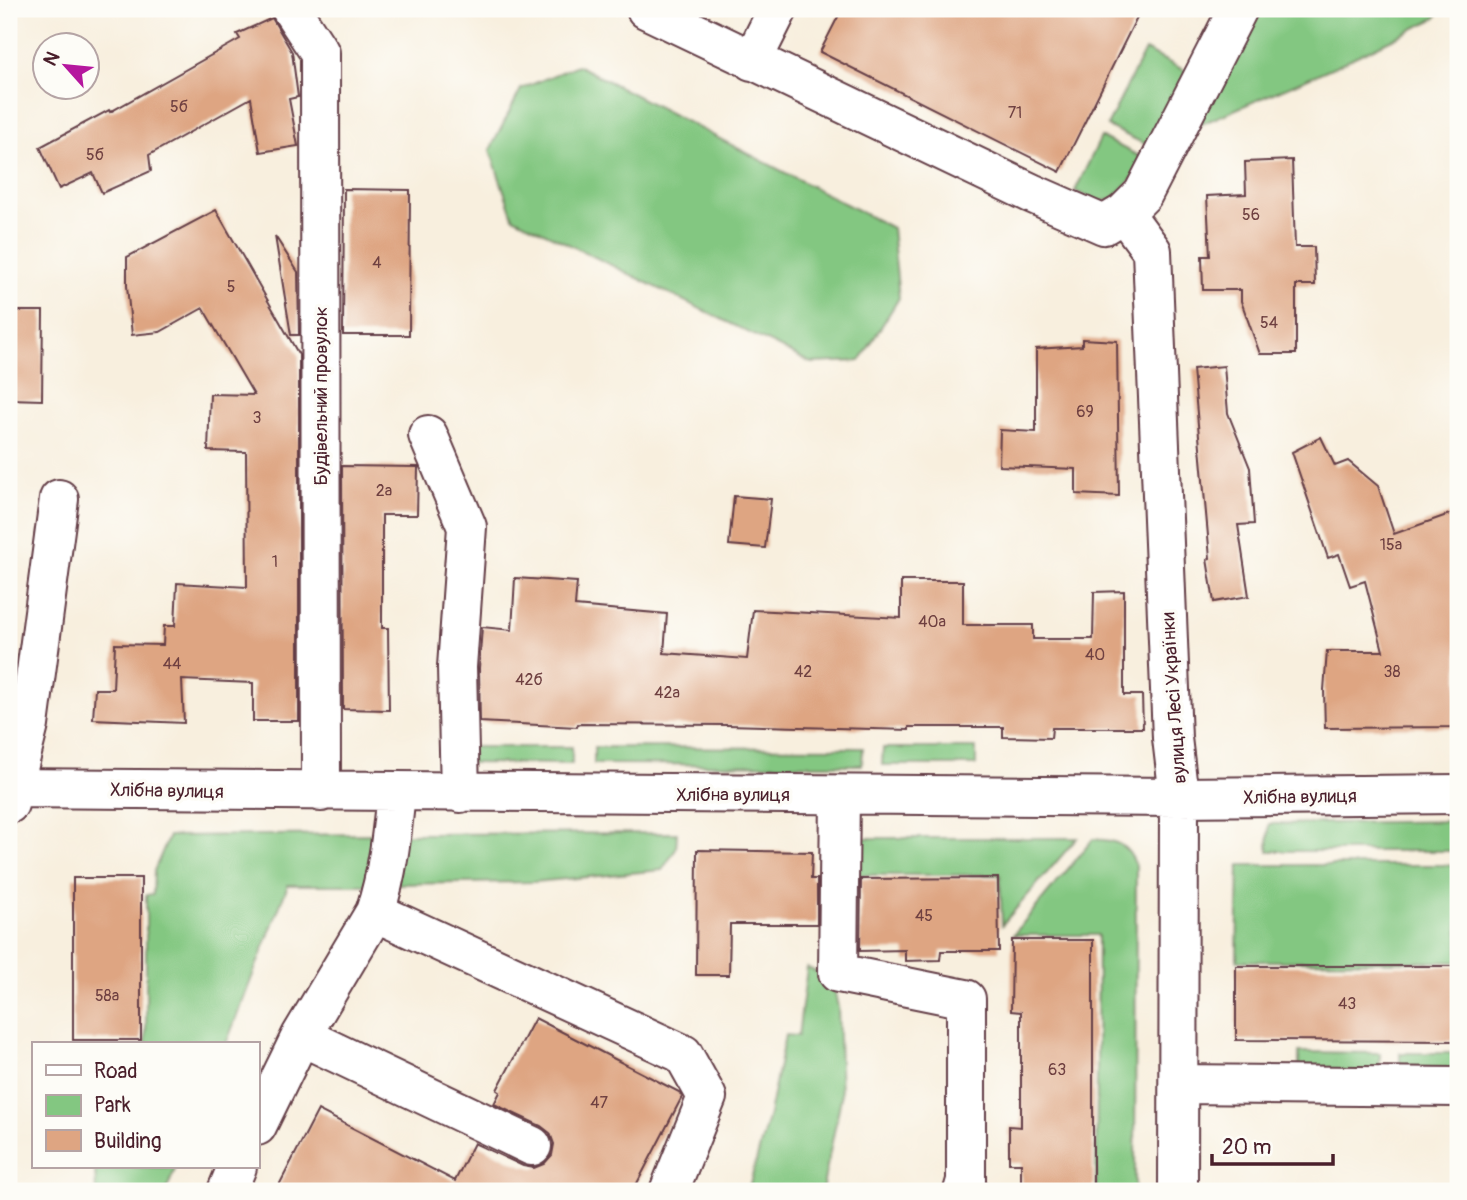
<svg xmlns="http://www.w3.org/2000/svg" width="1467" height="1200" viewBox="0 0 1467 1200" font-family="Pangolin,sans-serif">
	<style>
		.green { fill: #83c781; stroke: #667356; stroke-width: 2 }
		.building { fill: #dea582 }
		.lines { fill: none; stroke-linecap: round; stroke-linejoin: round }
		.minor-casing { stroke: #643e46; stroke-width: 42 }
		.minor { stroke: #fff; stroke-width: 38 }
		.labels { text-anchor: middle; stroke-width: 7; stroke-linejoin: round; paint-order: stroke }
		.number-label { font-size: 16px; fill: #6f4041 }
		.street-label { font-size: 19px; fill: #4a1f2b; stroke: #fdfcf7 }
	</style>
	<rect width="100%" height="100%" fill="#fdfcf7"/>
	<filter id="ink" filterUnits="userSpaceOnUse"><feTurbulence type="fractalNoise" baseFrequency=".0143" numOctaves="2"/><feDisplacementMap in="SourceGraphic" scale="14" xChannelSelector="R" yChannelSelector="G"/><feConvolveMatrix kernelMatrix="1 2 1 2 8 2 1 2 1" color-interpolation-filters="sRGB"/></filter>
	<filter id="wash" filterUnits="userSpaceOnUse"><feTurbulence type="fractalNoise" baseFrequency=".00686" numOctaves="4" result="noise"/><feDisplacementMap in="SourceGraphic" scale="28" xChannelSelector="R" yChannelSelector="G"/><feGaussianBlur stdDeviation="1.57" result="paint"/><feColorMatrix in="noise" values="0 0 0 0 0 0 0 0 0 0 0 0 0 0 0 0 0 1.4 0 .05"/><feComposite in="paint" operator="in"/></filter>
	<g filter="url(#wash)">
		<rect width="100%" height="100%" fill="#f8efde"/>
		<path class="green" d="M 1251,9 L 1439,9 L 1436,18 L 1336,66 L 1188,130 Z
			M 1145,50 L 1193,75 L 1155,149 L 1107,126 Z
			M 577,65 L 892,228 L 899,298 L 860,361 L 811,363 L 513,217 L 490,150 L 521,89 Z
			M 1101,137 L 1149,161 L 1113,199 L 1099,202 L 1075,191 Z
			M 469,747 L 572,747 L 572,764 L 469,763 Z
			M 594,747 L 863,748 L 862,765 L 594,764 Z
			M 883,748 L 976,748 L 976,765 L 882,765 Z
			M 1458,821 L 1458,851 L 1268,851 L 1269,824 Z
			M 677,833 L 676,849 L 662,870 L 534,882 L 395,884 L 404,834 Z
			M 379,834 L 372,885 L 288,885 L 226,1044 L 146,1044 L 146,895 L 153,894 L 154,871 L 169,836 Z
			M 850,838 L 1077,838 L 1002,925 L 1000,875 L 849,875 Z
			M 1093,839 C 1116,840 1128,844 1136,866 L 1135,1191 L 1096,1191 L 1098,935 L 1013,935 Z
			M 1239,865 L 1458,865 L 1458,962 L 1237,961 Z
			M 807,968 L 827,976 L 834,988 L 838,1007 L 841,1098 L 822,1191 L 748,1191 L 769,1114 L 785,1035 L 798,1036 Z
			M 1299,1052 L 1380,1053 L 1379,1076 L 1299,1076 Z
			M 1400,1053 L 1458,1053 L 1458,1078 L 1400,1077 Z
			M 95,1167 L 176,1167 L 166,1191 L 96,1191 Z"/>
		<g id="blocks">
			<path class="building" d="M 842,9 L 1141,9 L 1060,172 L 820,52 Z
				M 272,18 L 292,52 L 298,97 L 289,99 L 298,146 L 260,152 L 251,98 L 149,155 L 151,171 L 102,193 L 93,173 L 59,189 L 40,147 L 109,110 L 110,112 L 240,39 L 237,34 Z
				M 1292,160 L 1295,247 L 1314,247 L 1315,285 L 1296,285 L 1296,354 L 1260,354 L 1241,301 L 1241,290 L 1203,290 L 1202,256 L 1210,256 L 1207,196 L 1246,194 L 1245,162 Z
				M 344,189 L 410,190 L 409,335 L 343,335 Z
				M 216,210 L 299,355 L 299,721 L 253,721 L 253,683 L 182,680 L 184,723 L 93,719 L 95,689 L 113,689 L 115,644 L 163,645 L 164,626 L 175,626 L 177,583 L 247,587 L 246,452 L 208,451 L 210,394 L 254,395 L 203,308 L 160,332 L 132,335 L 127,286 L 127,257 Z
				M 275,236 L 298,272 L 299,335 L 291,335 Z
				M 9,311 L 43,311 L 42,400 L 9,399 Z
				M 1082,339 L 1117,341 L 1119,496 L 1076,494 L 1076,469 L 999,466 L 1000,430 L 1036,432 L 1036,349 L 1082,346 Z
				M 1224,366 L 1228,413 L 1250,468 L 1254,524 L 1238,525 L 1249,596 L 1214,602 L 1207,559 L 1210,558 L 1193,369 Z
				M 1321,437 L 1335,466 L 1348,461 L 1378,486 L 1394,534 L 1458,511 L 1458,727 L 1325,728 L 1324,690 L 1327,651 L 1383,651 L 1365,581 L 1350,586 L 1339,554 L 1328,558 L 1292,452 Z
				M 342,466 L 418,467 L 417,515 L 382,515 L 382,628 L 388,628 L 389,710 L 343,709 Z
				M 734,496 L 771,499 L 765,548 L 729,545 Z
				M 515,578 L 577,582 L 575,606 L 667,614 L 664,653 L 747,659 L 753,610 L 901,618 L 901,581 L 963,581 L 963,625 L 1033,625 L 1033,639 L 1093,639 L 1094,592 L 1124,591 L 1124,695 L 1142,695 L 1143,728 L 1052,728 L 1051,738 L 1003,737 L 1003,727 L 909,727 L 909,730 L 728,725 L 578,724 L 577,727 L 480,722 L 479,668 L 482,627 L 512,630 Z
				M 697,850 L 812,852 L 811,879 L 817,879 L 817,924 L 730,924 L 729,975 L 696,975 Z
				M 73,878 L 141,878 L 141,1040 L 73,1040 Z
				M 998,878 L 999,951 L 941,951 L 940,960 L 905,961 L 905,950 L 860,951 L 861,879 Z
				M 1012,940 L 1093,940 L 1093,1191 L 1021,1191 L 1021,1163 L 1009,1163 L 1009,1126 L 1021,1127 L 1021,1012 L 1011,1011 Z
				M 1236,966 L 1458,966 L 1458,1041 L 1236,1040 Z
				M 535,1018 L 679,1092 L 682,1097 L 633,1191 L 276,1191 L 318,1110 L 455,1181 L 474,1143 L 523,1166 L 534,1168 L 544,1164 L 552,1155 L 554,1144 L 550,1133 L 541,1126 L 494,1104 L 500,1092 L 497,1090 Z"/>
		</g>
	</g>
	<g filter="url(#ink)">
		<use href="#blocks" fill-opacity="0" stroke="#643e46" stroke-width="2"/>
		<g class="lines">
			<g class="minor-casing">
				<path id="minor" d="M 291,9 L 320,53 L 321,792
					M 646,9 L 1031,193 L 1104,225 L 1124,213 L 1143,194 L 1238,9
					M 752,61 L 778,9
					M 1124,213 L 1152,251 L 1172,738 L 1179,797 L 1178,1191
					M 428,435 L 467,527 L 457,667 L 460,793
					M 9,788 L 1179,797 L 1458,794
					M 840,795 L 838,973 L 966,999 L 966,1181 L 963,1191
					M 9,804 L 29,725 L 59,499
					M 375,912 L 683,1054 L 707,1097 L 669,1191
					M 301,1036 L 532,1146
					M 1180,1084 L 1458,1087
					M 257,1126 L 301,1036 L 375,912 C 388,874 392,833 396,793
					M 227,1191 L 237,1167"/>
			</g>
			<use href="#minor" class="minor"/>
		</g>
	</g>
	<g class="labels">
		<g class="number-label">
			<text x="179" y="112">5б</text>
			<text x="1015" y="118">71</text>
			<text x="95" y="160">5б</text>
			<text x="1251" y="220">56</text>
			<text x="377" y="268">4</text>
			<text x="231" y="292">5</text>
			<text x="1269" y="328">54</text>
			<text x="1085" y="417">69</text>
			<text x="257" y="423">3</text>
			<text x="384" y="496">2а</text>
			<text x="1391" y="550">15а</text>
			<text x="275" y="567">1</text>
			<text x="932" y="627">40а</text>
			<text x="1095" y="660">40</text>
			<text x="172" y="669">44</text>
			<text x="803" y="677">42</text>
			<text x="1392" y="677">38</text>
			<text x="529" y="685">42б</text>
			<text x="667" y="698">42а</text>
			<text x="924" y="921">45</text>
			<text x="107" y="1001">58а</text>
			<text x="1347" y="1009">43</text>
			<text x="1057" y="1075">63</text>
			<text x="599" y="1108">47</text>
		</g>
		<g class="street-label">
			<text transform="translate(320 396) rotate(-90)" y="7">Будівельний провулок</text>
			<text transform="translate(1173 698) rotate(-94)" y="7">вулиця Лесі Українки</text>
			<text transform="translate(167 790) rotate(1)" y="7">Хлібна вулиця</text>
			<text x="733" y="801">Хлібна вулиця</text>
			<text transform="translate(1300 796) rotate(-1)" y="7">Хлібна вулиця</text>
		</g>
	</g>
	<rect width="1467" height="1200" fill="none" stroke="#fdfcf7" stroke-width="35"/>
	<rect x="32" y="1042" width="228" height="126" fill="#fdfcf7" stroke="#b5a4a5" stroke-width="2"/>
	<rect x="46" y="1065" width="35" height="10" fill="#ffffff" stroke="#b5a4a5" stroke-width="2"/>
	<text x="94" y="1078" font-size="21" fill="#4a1f2b">Road</text>
	<rect x="46" y="1095" width="35" height="21" fill="#83c781" stroke="#b5a4a5" stroke-width="2"/>
	<text x="94" y="1112" font-size="21" fill="#4a1f2b">Park</text>
	<rect x="46" y="1130" width="35" height="21" fill="#dea582" stroke="#b5a4a5" stroke-width="2"/>
	<text x="94" y="1148" font-size="21" fill="#4a1f2b">Building</text>
	<g transform="translate(66 66) rotate(297)"><circle r="33" fill="#fdfcf7" stroke="#b5a4a5" stroke-width="2"/>
	<path d="M0-5L12 26L0 18L-12 26Z" fill="#b5179e"/>
	<text y="-10" font-size="19" font-weight="bold" text-anchor="middle" fill="#4a1f2b">N</text>
	</g>
	<path d="M1212 1154v10h121v-10" fill="none" stroke="#4a1f2b" stroke-width="3.5"/>
	<text x="1222" y="1154" font-size="21" fill="#4a1f2b" stroke="#fdfcf7" stroke-width="5" paint-order="stroke">20 m</text>
</svg>
